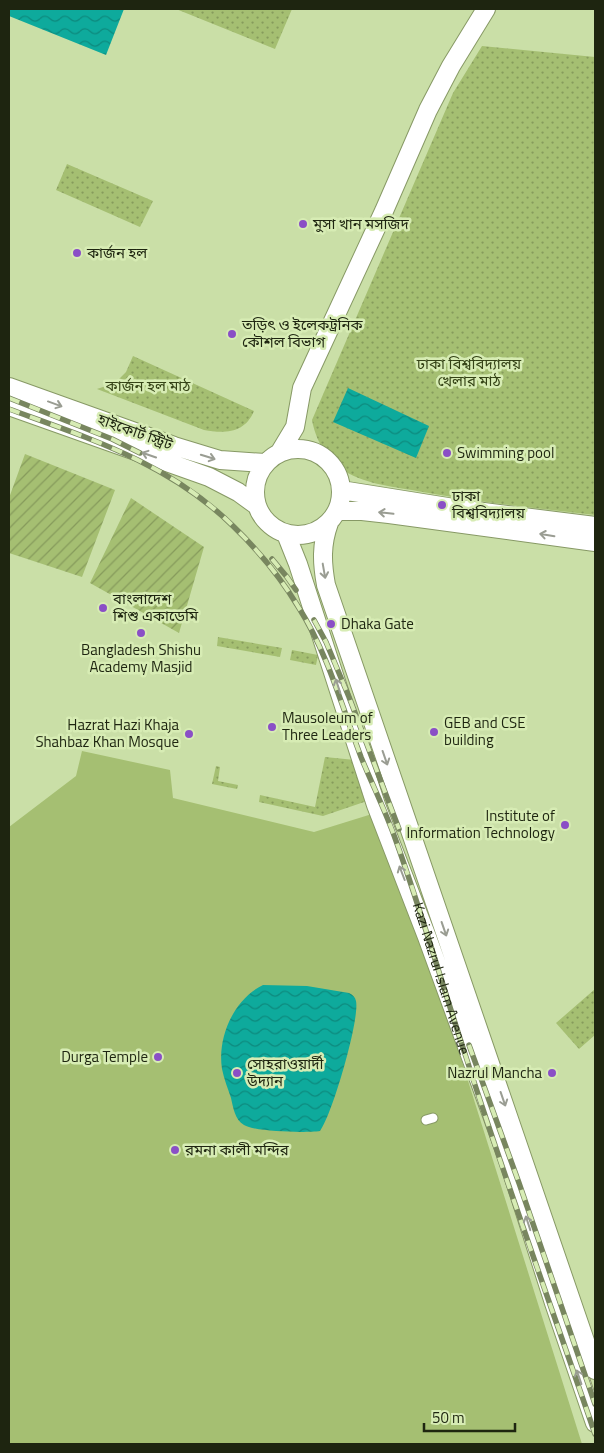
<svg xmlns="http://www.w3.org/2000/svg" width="604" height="1453" viewBox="0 0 604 1453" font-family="'Titillium Web','Noto Sans Bengali',sans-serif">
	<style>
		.grass { fill: url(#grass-dots) }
		.garden { fill: url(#garden-furrows) }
		.pitch { fill: #a5bf72 }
		.water { fill: url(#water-waves) }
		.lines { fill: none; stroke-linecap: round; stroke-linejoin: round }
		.pedestrian-casing { stroke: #879965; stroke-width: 11 }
		.secondary-casing { stroke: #879965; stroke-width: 20 }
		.pedestrian { stroke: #fff; stroke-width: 9 }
		.secondary { stroke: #fff; stroke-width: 18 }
		.rail-casing { stroke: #78865f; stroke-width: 5.5 }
		.rail { stroke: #d7ecb4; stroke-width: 4; stroke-dasharray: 11; stroke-linecap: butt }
		.oneway { stroke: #9a9d93 }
		.poi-dot { fill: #8a4fc6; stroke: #d7ecb4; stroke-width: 2 }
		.labels { text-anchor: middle; stroke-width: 5; stroke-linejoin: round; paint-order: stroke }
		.poi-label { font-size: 15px; fill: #1e2510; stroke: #d7ecb4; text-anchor: start }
		.park-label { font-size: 15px; fill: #354316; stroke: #d7ecb4 }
		.street-label { font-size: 15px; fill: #1e2510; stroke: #d7ecb4 }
	</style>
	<defs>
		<pattern id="grass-dots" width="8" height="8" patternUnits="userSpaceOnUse" patternTransform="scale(1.25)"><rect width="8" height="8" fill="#a5bf72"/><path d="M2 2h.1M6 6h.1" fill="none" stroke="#869b5c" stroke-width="1.8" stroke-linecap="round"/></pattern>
		<pattern id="garden-furrows" width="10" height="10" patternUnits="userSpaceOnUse" patternTransform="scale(1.25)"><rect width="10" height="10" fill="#a5bf72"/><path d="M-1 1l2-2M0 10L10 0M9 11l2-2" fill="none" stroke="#869b5c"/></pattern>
		<pattern id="water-waves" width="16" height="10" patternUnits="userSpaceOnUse" patternTransform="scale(1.25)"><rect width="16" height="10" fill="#0eaa9c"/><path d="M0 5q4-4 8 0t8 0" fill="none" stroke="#0d8a7e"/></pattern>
	</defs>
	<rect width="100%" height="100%" fill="#cadfa7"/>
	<path class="grass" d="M 176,9 L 292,9 L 275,49 Z
		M 482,46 L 595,57 L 595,515 C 535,508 476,502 417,491 C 390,486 363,484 340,468 C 325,458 315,437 312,420 L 453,93 Z
		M 67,164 L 153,201 L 140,227 L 56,190 Z
		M 133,356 L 254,411 C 245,433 225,434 204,430 L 97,389 L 115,383 L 126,372 Z
		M 218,637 L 282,648 L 280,657 L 217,646 Z
		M 292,650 L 318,655 L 316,665 L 290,660 Z
		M 325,757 L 355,760 L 370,800 L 323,816 L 259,802 L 260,795 L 315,807 Z
		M 216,766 L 220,767 L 218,781 L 238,785 L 237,789 L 212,784 Z
		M 595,989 L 595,1035 L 579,1049 L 556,1023 Z"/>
	<path class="garden" d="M 25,454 L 115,490 L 82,577 L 9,553 L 9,498 Z
		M 131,498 L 204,547 L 179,633 L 90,583 Z"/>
	<path class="pitch" d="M 82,751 L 170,770 L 173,798 L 314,832 L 372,814 L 437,982 L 582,1444 L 9,1444 L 9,827 L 76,776 Z"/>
	<path class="water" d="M 9,9 L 124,9 L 106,55 L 9,16 Z
		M 348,388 L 429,426 L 416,458 L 333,422 Z
		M 263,985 L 307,986 L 349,993 C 353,995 355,997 356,1001 C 360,1019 332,1116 320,1131 C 306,1133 255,1132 244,1125 C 235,1120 233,1107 231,1098 C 228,1089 224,1079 222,1069 C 217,1037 234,999 263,985 Z"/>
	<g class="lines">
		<g class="pedestrian-casing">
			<path id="pedestrian" d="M 426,1120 L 433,1118"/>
		</g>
		<g class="secondary-casing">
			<path id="secondary" d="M 9,387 L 174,446 L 220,460 L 265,463
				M 9,406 L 209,477 L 238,492 L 256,505
				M255 492a43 43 0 1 1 86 0a43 43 0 1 1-86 0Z
				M 280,452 L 295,427 L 302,388 L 384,211 L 428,110 L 451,66 L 486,9
				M 341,490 L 460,509 L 595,526
				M 337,511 L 362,511 L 389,514 L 595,542
				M 329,523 C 321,545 322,563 326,585 L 595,1370
				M 286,534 L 298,564 L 376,805 L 427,937 L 508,1159 L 554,1303 L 595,1423"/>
		</g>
		<use href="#pedestrian" class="pedestrian"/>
		<use href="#secondary" class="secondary"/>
		<g class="rail-casing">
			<g id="rail">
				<path d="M 9,398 L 112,439 L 140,453"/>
				<path id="s1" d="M 9,409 C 91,439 169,463 233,526 C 258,550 281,578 299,608 C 328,654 342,707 361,757 C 372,784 385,810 395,838 C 421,910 442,984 466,1057 C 506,1183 552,1308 595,1434"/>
				<path d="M 272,559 L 287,577 L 296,590"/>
				<path d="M 314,620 L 326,642 L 349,697 L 399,829"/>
				<path d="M 469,1045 L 519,1183 L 595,1404"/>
			</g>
		</g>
		<use href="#rail" class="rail"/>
	</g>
	<defs><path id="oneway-shaft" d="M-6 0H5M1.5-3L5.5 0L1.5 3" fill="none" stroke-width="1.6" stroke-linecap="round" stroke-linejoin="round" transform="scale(1.25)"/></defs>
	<g class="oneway">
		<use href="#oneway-shaft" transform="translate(55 404) rotate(20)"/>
		<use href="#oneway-shaft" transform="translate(149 455) rotate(-161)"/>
		<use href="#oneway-shaft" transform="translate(208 457) rotate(17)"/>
		<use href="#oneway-shaft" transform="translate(386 513) rotate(-174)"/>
		<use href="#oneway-shaft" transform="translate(547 535) rotate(-171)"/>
		<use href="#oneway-shaft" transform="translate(324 571) rotate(80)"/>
		<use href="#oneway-shaft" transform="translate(338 686) rotate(-108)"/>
		<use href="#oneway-shaft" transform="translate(385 758) rotate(71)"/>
		<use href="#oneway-shaft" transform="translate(402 873) rotate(-111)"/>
		<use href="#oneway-shaft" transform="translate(444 929) rotate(71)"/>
		<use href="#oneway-shaft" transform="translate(503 1099) rotate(71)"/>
		<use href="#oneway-shaft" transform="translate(528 1223) rotate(-108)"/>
		<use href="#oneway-shaft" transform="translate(579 1377) rotate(-109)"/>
	</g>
	<g class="poi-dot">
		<circle cx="303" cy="224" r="5"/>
		<circle cx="77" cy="253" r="5"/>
		<circle cx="232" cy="334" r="5"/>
		<circle cx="447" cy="453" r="5"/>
		<circle cx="442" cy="505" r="5"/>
		<circle cx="103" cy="608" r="5"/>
		<circle cx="331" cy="624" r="5"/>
		<circle cx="141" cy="633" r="5"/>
		<circle cx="272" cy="727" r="5"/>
		<circle cx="434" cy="732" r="5"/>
		<circle cx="189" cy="734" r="5"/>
		<circle cx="565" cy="825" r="5"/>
		<circle cx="158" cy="1057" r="5"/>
		<circle cx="237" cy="1073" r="5"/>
		<circle cx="552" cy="1073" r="5"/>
		<circle cx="175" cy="1150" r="5"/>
	</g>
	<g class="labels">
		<g class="poi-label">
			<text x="313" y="229">মুসা খান মসজিদ</text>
			<text x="87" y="258">কার্জন হল</text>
			<text x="242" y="330">তড়িৎ ও ইলেকট্রনিক<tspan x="242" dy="17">কৌশল বিভাগ</tspan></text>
			<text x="457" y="458">Swimming pool</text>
			<text x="452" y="501">ঢাকা<tspan x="452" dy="17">বিশ্ববিদ্যালয়</tspan></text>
			<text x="113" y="604">বাংলাদেশ<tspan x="113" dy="17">শিশু একাডেমি</tspan></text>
			<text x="341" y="629">Dhaka Gate</text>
			<text x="141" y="655" text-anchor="middle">Bangladesh Shishu<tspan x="141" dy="17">Academy Masjid</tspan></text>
			<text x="282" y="723">Mausoleum of<tspan x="282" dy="17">Three Leaders</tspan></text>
			<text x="444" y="728">GEB and CSE<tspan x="444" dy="17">building</tspan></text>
			<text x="179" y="730" text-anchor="end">Hazrat Hazi Khaja<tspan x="179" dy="17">Shahbaz Khan Mosque</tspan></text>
			<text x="555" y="821" text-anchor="end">Institute of<tspan x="555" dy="17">Information Technology</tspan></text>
			<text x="148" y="1062" text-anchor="end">Durga Temple</text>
			<text x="247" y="1069">সোহরাওয়ার্দী<tspan x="247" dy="17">উদ্যান</tspan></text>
			<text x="542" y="1078" text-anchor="end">Nazrul Mancha</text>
			<text x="185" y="1155">রমনা কালী মন্দির</text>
		</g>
		<g class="park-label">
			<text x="469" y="369">ঢাকা বিশ্ববিদ্যালয়<tspan x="469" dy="17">খেলার মাঠ</tspan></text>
			<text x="148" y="391">কার্জন হল মাঠ</text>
		</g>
		<g class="street-label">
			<text transform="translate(135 432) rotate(20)" y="5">হাইকোর্ট স্ট্রিট</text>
			<text dy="5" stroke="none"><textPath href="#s1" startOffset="758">Kazi Nazrul Islam Avenue</textPath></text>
		</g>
	</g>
	<rect width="604" height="1453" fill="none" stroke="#1e2510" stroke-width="20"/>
	<path d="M424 1423v8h91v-8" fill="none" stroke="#1e2510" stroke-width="2.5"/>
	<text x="432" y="1423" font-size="15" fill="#1e2510" stroke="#d7ecb4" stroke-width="4" paint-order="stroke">50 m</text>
</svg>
